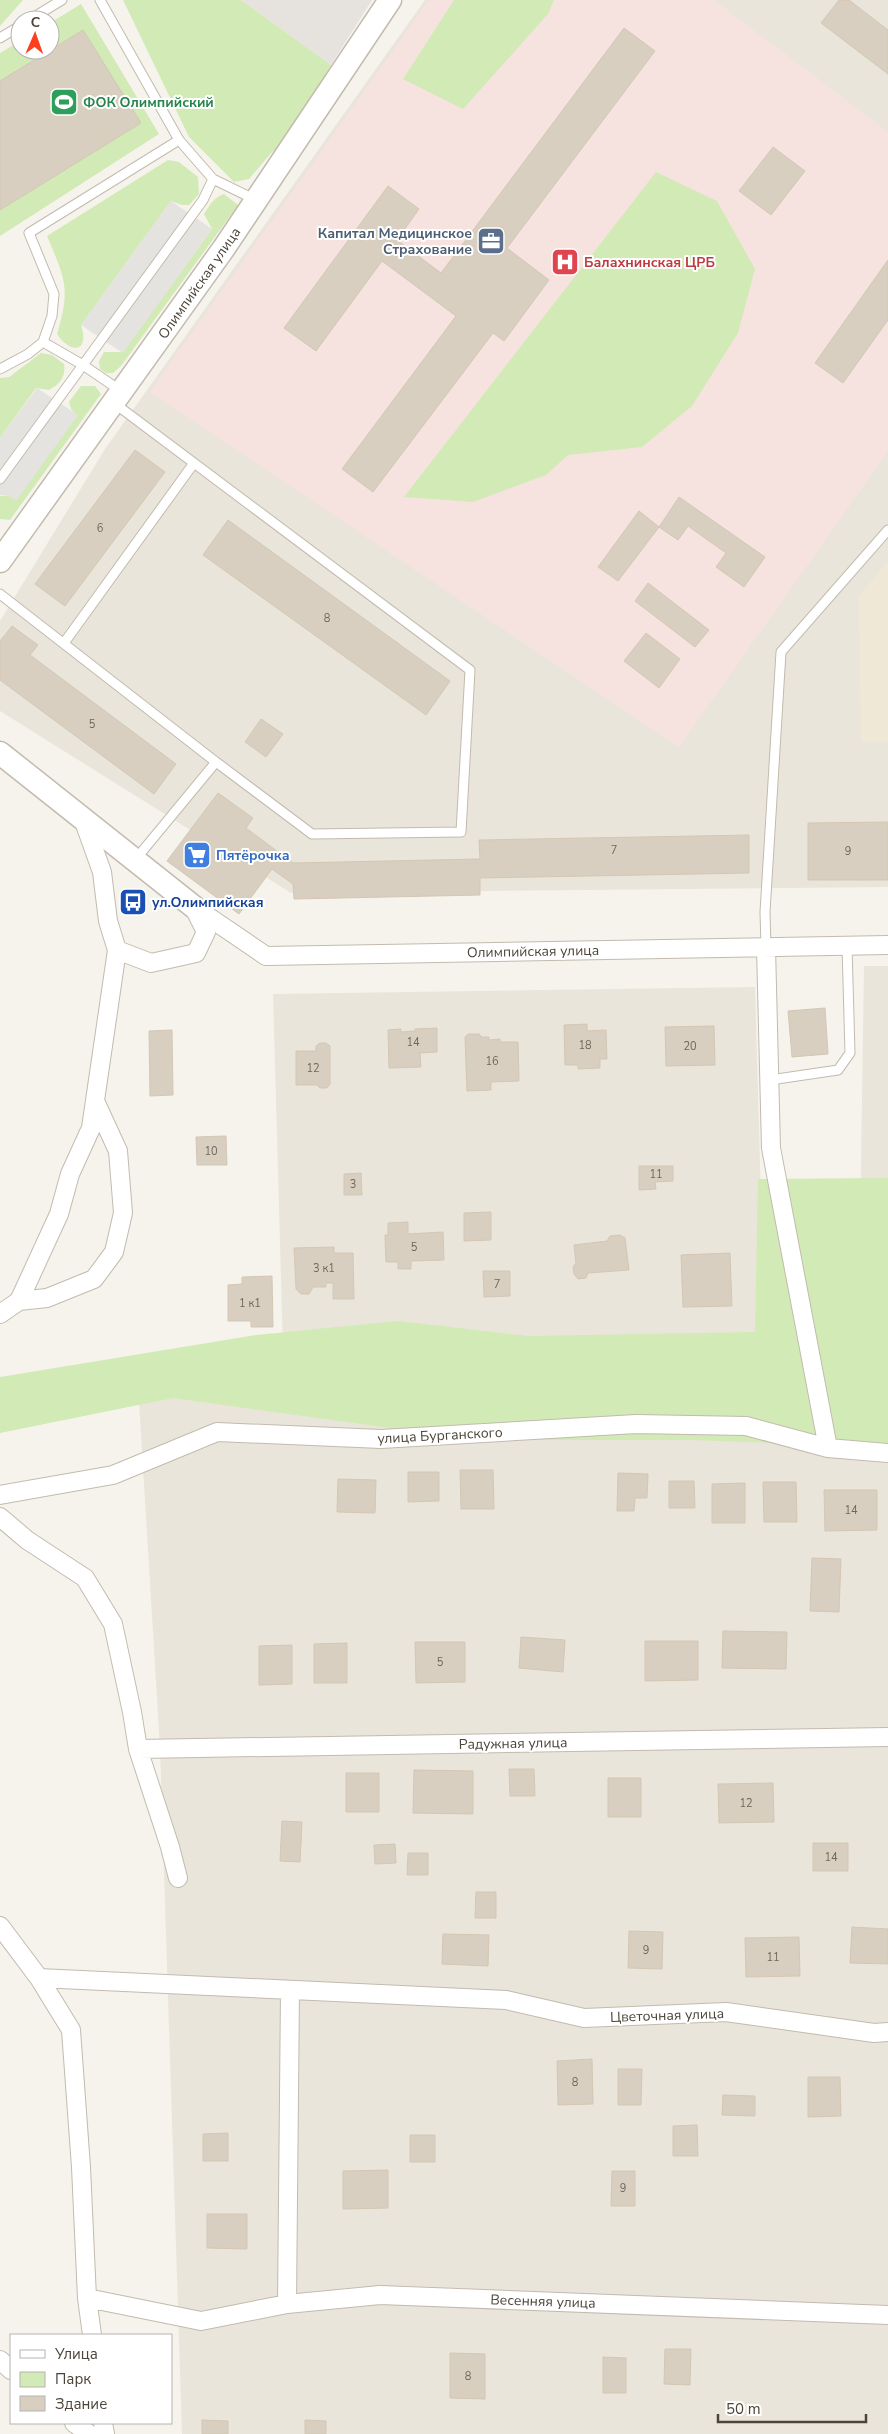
<svg xmlns="http://www.w3.org/2000/svg" width="888" height="2434" viewBox="0 0 888 2434" font-family="'Nunito Sans',sans-serif">
	<style>
		.residential { fill: #eae5da }
		.industrial { fill: #e6e2dd }
		.education { fill: #efe8d6 }
		.medical { fill: #f6e3e0 }
		.green { fill: #d2eab5 }
		.parking { fill: #e5e3e0 }
		.building { fill: #d8cfc1; stroke: #d3c7b4 }
		.lines { fill: none; stroke-linecap: round; stroke-linejoin: round }
		.service-casing { stroke: #c2bbae; stroke-width: 11 }
		.minor-casing { stroke: #c2bbae; stroke-width: 20 }
		.tertiary-casing { stroke: #c2bbae; stroke-width: 25 }
		.service { stroke: #fff; stroke-width: 9 }
		.minor { stroke: #fff; stroke-width: 18 }
		.tertiary { stroke: #fff; stroke-width: 22 }
		.labels { text-anchor: middle; stroke-width: 4; stroke-linejoin: round; paint-order: stroke }
		.number-label { font-size: 11px; fill: #6e675b }
		.leisure-label { font-size: 14px; font-weight: bold; fill: #27864d; stroke: #fff; text-anchor: start }
		.service-label { font-size: 14px; font-weight: bold; fill: #4e5e75; stroke: #fff; text-anchor: end }
		.health-label { font-size: 14px; font-weight: bold; fill: #be3a42; stroke: #fff; text-anchor: start }
		.street-label { font-size: 14px; fill: #4b4439; stroke: #fff }
		.shop-label { font-size: 14px; font-weight: bold; fill: #366cbe; stroke: #fff; text-anchor: start }
		.transit-label { font-size: 14px; font-weight: bold; fill: #164399; stroke: #fff; text-anchor: start }
	</style>
	<rect width="100%" height="100%" fill="#f6f3ec"/>
	<path class="residential" d="M 425,0 L 888,0 L 888,887 L 291,893 L 0,711 L 0,621 L 105,449 Z
		M 864,966 L 888,966 L 888,1363 L 858,1363 Z
		M 755,987 L 765,1339 L 283,1348 L 273,994 Z
		M 138,1385 L 888,1409 L 888,2434 L 182,2434 L 160,1748 Z"/>
	<path class="industrial" d="M 241,0 L 372,0 L 331,65 Z"/>
	<path class="education" d="M 888,560 L 888,742 L 861,742 L 859,597 Z"/>
	<path class="medical" d="M 429,0 L 714,0 L 888,132 L 888,451 L 679,747 L 150,392 Z"/>
	<path class="green" d="M 0,0 L 23,0 L 0,26 Z
		M 123,0 L 241,0 L 331,65 L 284,147 L 272,152 L 249,179 L 234,182 L 189,137 Z
		M 454,0 L 554,0 L 548,14 L 463,109 L 403,79 Z
		M 81,4 L 159,134 L 0,236 L 0,53 L 20,41 L 20,50 L 50,50 L 50,23 Z
		M 168,160 L 179,162 L 198,177 L 199,194 L 189,205 L 182,205 L 171,201 L 81,325 C 90,352 71,355 57,334 C 71,288 65,279 47,236 Z
		M 656,172 L 717,201 L 755,269 L 738,333 L 692,406 L 642,447 L 568,455 L 546,475 L 473,502 L 404,497 Z
		M 224,194 L 238,205 L 121,366 L 113,373 L 106,373 L 100,369 L 99,361 L 104,352 L 123,352 L 212,229 L 204,214 C 209,206 214,197 224,194 Z
		M 41,353 L 52,355 L 64,364 C 66,377 60,384 49,390 L 36,388 L 0,438 L 0,378 L 9,377 Z
		M 81,386 L 95,386 L 101,394 L 10,520 L 0,519 L 0,496 L 8,496 L 77,416 L 71,409 L 69,402 Z
		M 888,1178 L 888,1447 L 690,1440 L 531,1440 L 405,1430 L 173,1398 L 0,1433 L 0,1377 L 256,1335 L 398,1321 L 528,1336 L 755,1332 L 758,1179 Z"/>
	<path class="parking" d="M 171,201 L 212,229 L 123,353 L 81,325 Z
		M 37,388 L 78,415 L 17,500 L 8,496 L 0,495 L 0,438 Z"/>
	<path class="building" d="M 839,0 L 849,0 L 888,30 L 888,74 L 821,23 Z
		M 624,28 L 655,51 L 507,248 L 549,280 L 504,341 L 493,333 L 373,492 L 342,469 L 456,316 L 382,261 L 316,351 L 284,328 L 388,186 L 419,209 L 397,240 L 441,273 Z
		M 83,30 L 141,123 L 0,210 L 0,81 Z
		M 773,147 L 805,171 L 771,215 L 739,191 Z
		M 888,260 L 888,320 L 843,383 L 815,363 Z
		M 135,450 L 165,472 L 65,606 L 35,584 Z
		M 679,497 L 765,557 L 744,587 L 716,567 L 726,553 L 688,526 L 678,540 L 659,527 Z
		M 639,511 L 659,527 L 618,581 L 598,567 Z
		M 228,520 L 450,681 L 426,715 L 203,555 Z
		M 648,583 L 709,630 L 695,647 L 635,601 Z
		M 12,626 L 38,645 L 30,655 L 176,764 L 154,794 L 0,680 L 0,641 Z
		M 646,633 L 680,659 L 659,688 L 624,661 Z
		M 261,719 L 283,734 L 266,757 L 245,742 Z
		M 218,793 L 253,818 L 246,828 L 293,863 L 480,859 L 479,840 L 749,835 L 749,873 L 480,878 L 480,895 L 294,899 L 293,884 L 272,869 L 239,914 L 167,861 Z
		M 888,822 L 888,880 L 808,880 L 808,823 Z
		M 825,1008 L 828,1054 L 792,1057 L 788,1011 Z
		M 587,1024 L 587,1031 L 606,1030 L 607,1059 L 600,1059 L 600,1068 L 578,1069 L 578,1065 L 565,1065 L 564,1025 Z
		M 714,1026 L 715,1065 L 666,1066 L 665,1027 Z
		M 437,1028 L 437,1052 L 420,1053 L 421,1067 L 389,1068 L 388,1030 L 401,1029 L 401,1032 L 415,1031 L 415,1029 Z
		M 172,1030 L 173,1095 L 150,1096 L 149,1031 Z
		M 468,1034 L 479,1034 L 482,1037 L 489,1037 L 489,1040 L 500,1039 L 500,1042 L 518,1042 L 519,1081 L 491,1082 L 491,1090 L 467,1091 L 465,1037 Z
		M 320,1043 L 326,1043 L 330,1046 L 330,1084 L 327,1088 L 320,1088 L 317,1085 L 296,1085 L 296,1051 L 316,1051 L 316,1046 Z
		M 226,1136 L 227,1165 L 197,1165 L 196,1137 Z
		M 639,1166 L 673,1166 L 673,1181 L 655,1182 L 656,1189 L 639,1190 Z
		M 361,1173 L 362,1195 L 344,1195 L 344,1174 Z
		M 491,1212 L 491,1240 L 464,1241 L 464,1213 Z
		M 408,1222 L 408,1234 L 443,1232 L 444,1260 L 411,1261 L 411,1269 L 398,1269 L 398,1262 L 386,1262 L 385,1235 L 388,1235 L 388,1223 Z
		M 620,1235 L 625,1238 L 629,1270 L 588,1273 L 586,1278 L 578,1279 L 574,1274 L 573,1267 L 576,1263 L 574,1245 L 607,1241 L 610,1236 Z
		M 334,1247 L 334,1253 L 353,1253 L 354,1299 L 333,1299 L 333,1283 L 326,1283 L 326,1287 L 313,1287 L 309,1294 L 301,1294 L 296,1289 L 294,1248 Z
		M 730,1253 L 732,1306 L 683,1307 L 681,1255 Z
		M 483,1271 L 510,1271 L 510,1296 L 484,1297 Z
		M 272,1276 L 273,1327 L 251,1327 L 251,1321 L 228,1321 L 228,1285 L 242,1284 L 242,1277 Z
		M 460,1470 L 493,1470 L 494,1509 L 461,1509 Z
		M 408,1472 L 439,1472 L 439,1501 L 408,1502 Z
		M 618,1473 L 648,1474 L 647,1498 L 635,1498 L 634,1511 L 617,1511 Z
		M 338,1479 L 376,1480 L 375,1513 L 337,1512 Z
		M 669,1481 L 694,1481 L 695,1508 L 669,1508 Z
		M 763,1482 L 796,1482 L 797,1522 L 764,1522 Z
		M 745,1483 L 745,1523 L 712,1523 L 712,1484 Z
		M 824,1490 L 877,1490 L 877,1530 L 825,1531 Z
		M 812,1558 L 841,1559 L 839,1612 L 810,1611 Z
		M 723,1631 L 787,1632 L 786,1669 L 722,1668 Z
		M 521,1637 L 565,1640 L 563,1672 L 519,1668 Z
		M 645,1641 L 698,1641 L 698,1680 L 645,1681 Z
		M 415,1642 L 465,1642 L 465,1682 L 416,1683 Z
		M 347,1643 L 347,1683 L 314,1683 L 314,1644 Z
		M 292,1645 L 292,1684 L 259,1685 L 259,1646 Z
		M 509,1769 L 534,1769 L 535,1796 L 510,1796 Z
		M 414,1770 L 473,1771 L 473,1814 L 413,1813 Z
		M 346,1773 L 379,1773 L 379,1812 L 346,1812 Z
		M 608,1778 L 641,1778 L 641,1817 L 608,1817 Z
		M 773,1783 L 774,1822 L 719,1823 L 718,1784 Z
		M 282,1821 L 302,1822 L 300,1862 L 280,1861 Z
		M 813,1843 L 848,1843 L 848,1871 L 813,1871 Z
		M 395,1844 L 396,1863 L 375,1864 L 374,1845 Z
		M 408,1853 L 428,1853 L 428,1875 L 407,1875 Z
		M 476,1892 L 496,1892 L 496,1918 L 475,1918 Z
		M 852,1927 L 888,1929 L 888,1964 L 850,1963 Z
		M 629,1931 L 663,1932 L 662,1969 L 628,1968 Z
		M 443,1934 L 489,1935 L 488,1966 L 442,1964 Z
		M 799,1937 L 800,1976 L 746,1977 L 745,1938 Z
		M 592,2059 L 593,2104 L 558,2105 L 557,2061 Z
		M 618,2069 L 642,2069 L 641,2105 L 618,2105 Z
		M 808,2077 L 840,2077 L 841,2116 L 808,2117 Z
		M 723,2095 L 755,2096 L 755,2116 L 722,2115 Z
		M 697,2125 L 698,2156 L 673,2156 L 673,2126 Z
		M 228,2133 L 228,2161 L 203,2161 L 203,2134 Z
		M 410,2135 L 435,2135 L 435,2162 L 410,2162 Z
		M 388,2170 L 388,2208 L 343,2209 L 343,2171 Z
		M 612,2171 L 635,2171 L 635,2206 L 611,2206 Z
		M 207,2214 L 247,2214 L 247,2249 L 207,2248 Z
		M 665,2349 L 691,2349 L 690,2385 L 664,2384 Z
		M 450,2353 L 485,2354 L 485,2399 L 450,2398 Z
		M 603,2357 L 626,2358 L 626,2393 L 603,2393 Z
		M 202,2420 L 228,2421 L 228,2434 L 202,2434 Z
		M 305,2420 L 326,2421 L 326,2434 L 305,2434 Z"/>
	<g class="lines">
		<g class="service-casing">
			<path id="service" d="M 100,0 L 179,140 L 213,179
				M 29,20 L 62,0
				M 0,38 L 20,26
				M 43,342 L 83,365 L 121,391
				M 0,369 L 28,354 L 43,342 L 52,316 L 54,294 L 29,233 L 179,140
				M 114,403 L 470,670 L 461,832 L 312,834 L 216,762
				M 0,479 L 203,200 L 213,179 L 256,200
				M 0,594 L 216,762 L 135,860
				M 64,643 L 194,463
				M 766,947 L 765,912 L 781,652 L 888,530
				M 770,1080 L 838,1070 L 850,1053 L 847,946"/>
		</g>
		<g class="minor-casing">
			<path id="minor" d="M 83,819 L 102,872 L 108,921 L 117,950 L 151,963 L 196,953 L 206,932 L 195,910
				M 194,907 L 266,956 L 888,945
				M 766,947 L 771,1148 L 828,1448
				M 19,1301 L 47,1298 L 94,1279 L 114,1252 L 123,1213 L 118,1151 L 95,1101
				M 0,1314 L 19,1301 L 59,1214 L 70,1174 L 91,1128 L 117,950
				M 0,1495 L 113,1475 L 217,1432 L 381,1439 L 636,1424 L 746,1426 L 828,1448 L 888,1453
				M 0,1517 L 27,1540 L 85,1578 L 113,1624 L 132,1712 L 138,1749 L 170,1847 L 178,1878
				M 138,1749 L 888,1737
				M 0,1926 L 39,1978 L 71,2030 L 81,2167 L 87,2298 L 92,2335
				M 39,1978 L 506,2000 L 584,2018 L 726,2012 L 874,2033 L 888,2032
				M 87,2298 L 201,2321 L 287,2304 L 380,2295 L 888,2315
				M 287,2304 L 290,1990
				M 0,2360 L 11,2370
				M 74,2423 L 89,2434
				M 103,2423 L 105,2434"/>
		</g>
		<g class="tertiary-casing">
			<path id="tertiary" d="M 0,561 L 224,248 L 390,0
				M 0,753 L 194,907"/>
		</g>
		<use href="#service" class="service"/>
		<use href="#minor" class="minor"/>
		<use href="#tertiary" class="tertiary"/>
	</g>
	<defs>
		<g id="stadium-square" transform="scale(1.4375)"><rect x="-9" y="-9" width="18" height="18" rx="4" fill="#2e9e5b" stroke="#fff"/><path d="M0-5a6.5 5 0 1 0 0 10a6.5 5 0 1 0 0-10ZM-3.5-1.8h7v3.6h-7Z" fill="#fff"/></g>
		<g id="office-square" transform="scale(1.4375)"><rect x="-9" y="-9" width="18" height="18" rx="4" fill="#5c6f8a" stroke="#fff"/><path d="M-6-3h4V-5.5h4V-3h4V5H-6ZM-1-4.5V-3h2v-1.5ZM-6 0V1H6V0Z" fill="#fff"/></g>
		<g id="hospital-square" transform="scale(1.4375)"><rect x="-9" y="-9" width="18" height="18" rx="4" fill="#e0444e" stroke="#fff"/><path d="M-5-5h3v3.5h4V-5h3V5h-3V1.5h-4V5h-3Z" fill="#fff"/></g>
		<g id="supermarket-square" transform="scale(1.4375)"><rect x="-9" y="-9" width="18" height="18" rx="4" fill="#3f7fe0" stroke="#fff"/><path d="M-6-5.5h2.5l.6 2H6L4.5 2H-2.5L-4.4-4H-6ZM-1.5 3.2a1.3 1.3 0 1 0 .1 0ZM3 3.2a1.3 1.3 0 1 0 .1 0Z" fill="#fff"/></g>
		<g id="bus-square" transform="scale(1.4375)"><rect x="-9" y="-9" width="18" height="18" rx="4" fill="#1a4fb4" stroke="#fff"/><path d="M-5-6H5V4H4V6H2V4H-2V6H-4V4H-5ZM-3.5-4V0h7V-4ZM-3.5 1.2v1.5H-2V1.2ZM2 1.2v1.5H3.5V1.2Z" fill="#fff"/></g>
	</defs>
	<g fill-rule="evenodd">
		<use href="#stadium-square" x="64" y="102"/>
		<use href="#office-square" x="491" y="241"/>
		<use href="#hospital-square" x="565" y="262"/>
		<use href="#supermarket-square" x="197" y="855"/>
		<use href="#bus-square" x="133" y="902"/>
	</g>
	<g class="labels">
		<g class="number-label">
			<text x="100" y="532">6</text>
			<text x="327" y="622">8</text>
			<text x="92" y="728">5</text>
			<text x="614" y="854">7</text>
			<text x="848" y="855">9</text>
			<text x="413" y="1046">14</text>
			<text x="585" y="1049">18</text>
			<text x="690" y="1050">20</text>
			<text x="492" y="1065">16</text>
			<text x="313" y="1072">12</text>
			<text x="211" y="1155">10</text>
			<text x="656" y="1178">11</text>
			<text x="353" y="1188">3</text>
			<text x="414" y="1251">5</text>
			<text x="324" y="1272">3 к1</text>
			<text x="497" y="1288">7</text>
			<text x="250" y="1307">1 к1</text>
			<text x="851" y="1514">14</text>
			<text x="440" y="1666">5</text>
			<text x="746" y="1807">12</text>
			<text x="831" y="1861">14</text>
			<text x="646" y="1954">9</text>
			<text x="773" y="1961">11</text>
			<text x="575" y="2086">8</text>
			<text x="623" y="2192">9</text>
			<text x="468" y="2380">8</text>
		</g>
		<g class="leisure-label">
			<text x="83" y="107">ФОК Олимпийский</text>
		</g>
		<g class="service-label">
			<text x="472" y="238">Капитал Медицинское<tspan x="472" dy="16">Страхование</tspan></text>
		</g>
		<g class="health-label">
			<text x="584" y="267">Балахнинская ЦРБ</text>
		</g>
		<g class="street-label">
			<text transform="translate(199 283) rotate(-55)" y="5">Олимпийская улица</text>
			<text transform="translate(533 951) rotate(-1)" y="5">Олимпийская улица</text>
			<text transform="translate(440 1435) rotate(-3)" y="5">улица Бурганского</text>
			<text transform="translate(513 1743) rotate(-1)" y="5">Радужная улица</text>
			<text transform="translate(667 2015) rotate(-2)" y="5">Цветочная улица</text>
			<text transform="translate(543 2301) rotate(2)" y="5">Весенняя улица</text>
		</g>
		<g class="shop-label">
			<text x="216" y="860">Пятёрочка</text>
		</g>
		<g class="transit-label">
			<text x="152" y="907">ул.Олимпийская</text>
		</g>
	</g>
	<rect x="10" y="2334" width="162" height="90" fill="#ffffff" stroke="#b7b4b0"/>
	<rect x="20" y="2350" width="25" height="8" fill="#ffffff" stroke="#b7b4b0"/>
	<text x="55" y="2359" font-size="15" fill="#4b4439">Улица</text>
	<rect x="20" y="2372" width="25" height="15" fill="#d2eab5" stroke="#b7b4b0"/>
	<text x="55" y="2384" font-size="15" fill="#4b4439">Парк</text>
	<rect x="20" y="2396" width="25" height="15" fill="#d8cfc1" stroke="#b7b4b0"/>
	<text x="55" y="2409" font-size="15" fill="#4b4439">Здание</text>
	<g transform="translate(35 35) rotate(2)"><circle r="24" fill="#ffffff" stroke="#b7b4b0"/>
	<path d="M0-4L9 19L0 12L-9 19Z" fill="#fc3f1d"/>
	<text y="-8" font-size="14" font-weight="bold" text-anchor="middle" fill="#4b4439">С</text>
	</g>
	<path d="M718 2414v8h148v-8" fill="none" stroke="#4b4439" stroke-width="2.5"/>
	<text x="726" y="2414" font-size="15" fill="#4b4439" stroke="#ffffff" stroke-width="4" paint-order="stroke">50 m</text>
</svg>
